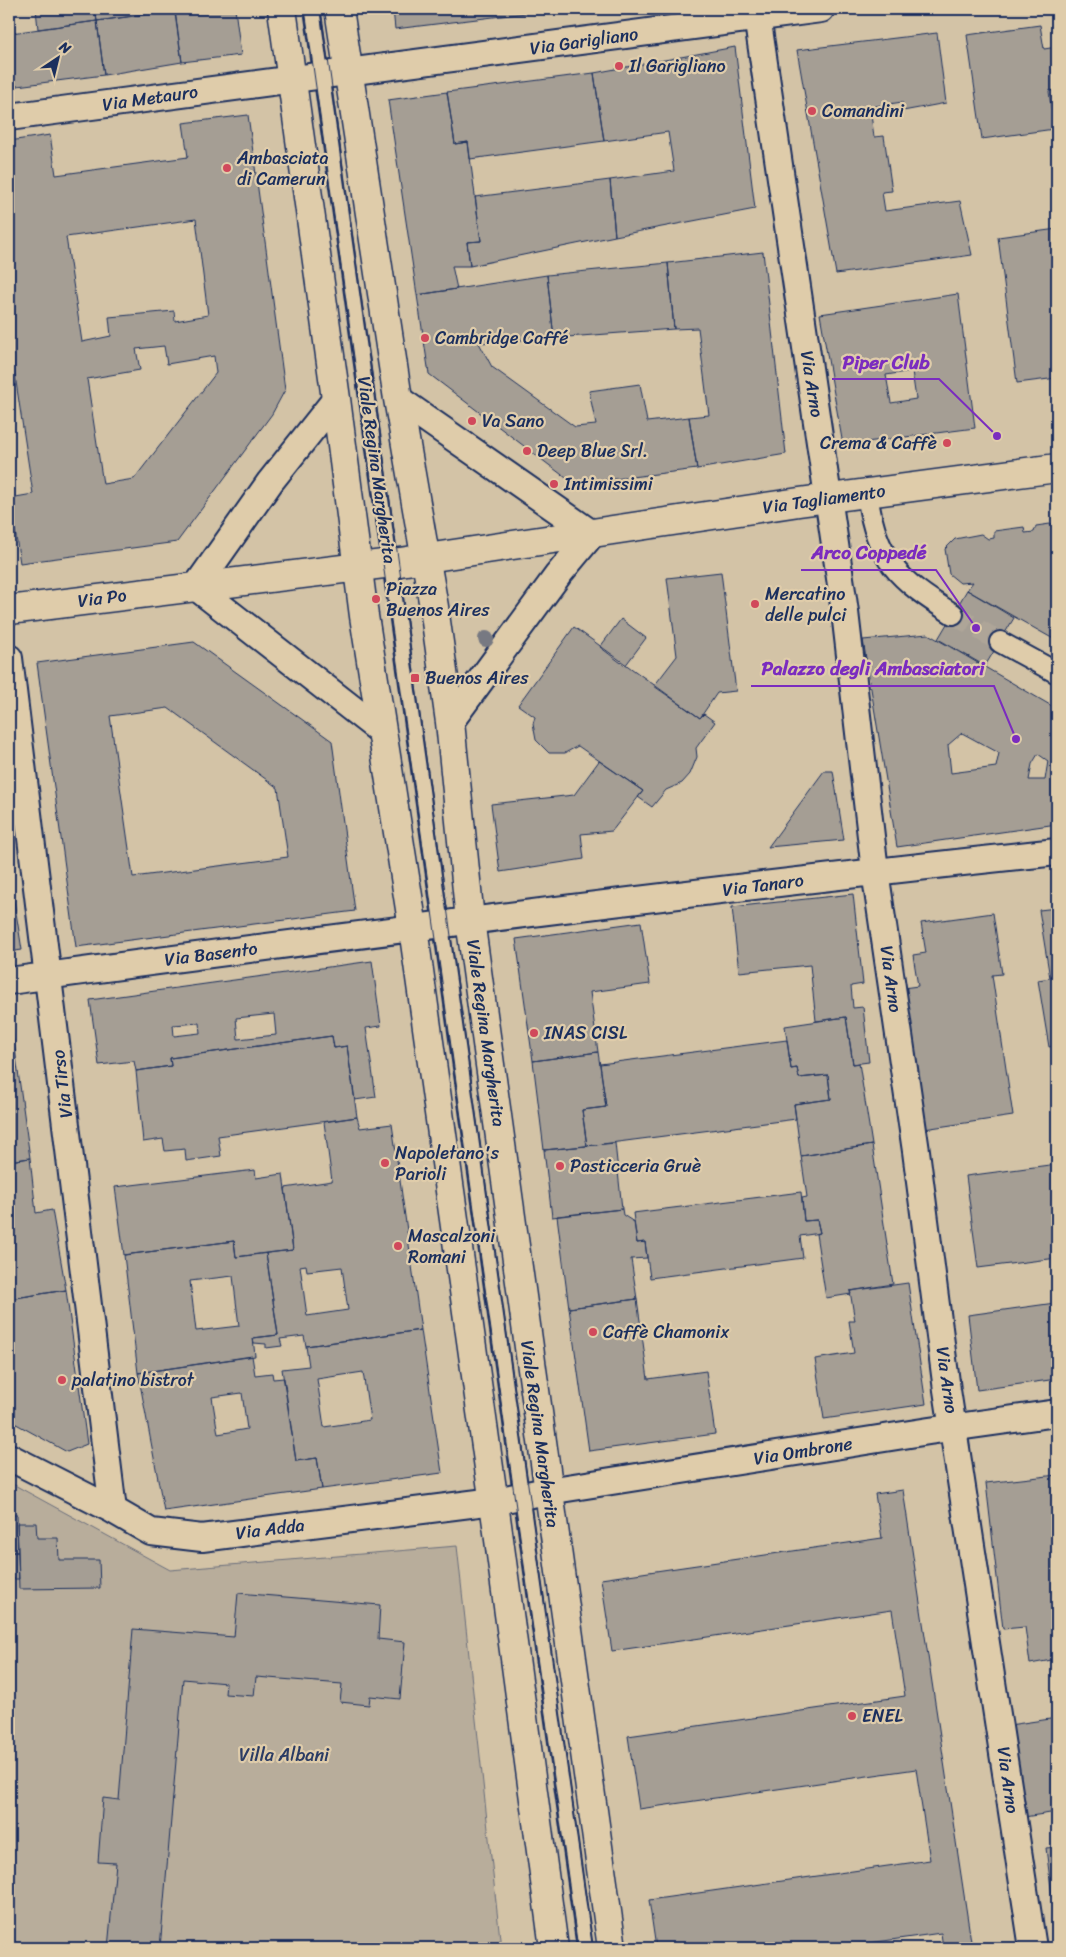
<svg xmlns="http://www.w3.org/2000/svg" width="1066" height="1957" viewBox="0 0 1066 1957" font-family="Sriracha,sans-serif">
	<style>
		.green { fill: #b8ad9b; stroke: #6a6e7c }
		.building { fill: #a59e94; stroke: #1b2f5e; fill-rule: evenodd }
		.lines { fill: none; stroke-linecap: round; stroke-linejoin: round }
		.pedestrian-tunnel { stroke: #aea598; stroke-width: 20; stroke-dasharray: 20 10; stroke-linecap: butt }
		.service-casing { stroke: #1b2f5e; stroke-width: 18 }
		.pedestrian-casing { stroke: #1b2f5e; stroke-width: 24 }
		.minor-casing { stroke: #1b2f5e; stroke-width: 30 }
		.tertiary-casing { stroke: #1b2f5e; stroke-width: 31 }
		.secondary-casing { stroke: #1b2f5e; stroke-width: 31 }
		.service { stroke: #dfccaa; stroke-width: 14 }
		.pedestrian { stroke: #dfccaa; stroke-width: 20 }
		.minor { stroke: #dfccaa; stroke-width: 26 }
		.tertiary { stroke: #dfccaa; stroke-width: 28 }
		.secondary { stroke: #dfccaa; stroke-width: 28 }
		.tram { stroke: #1b2f5e; stroke-width: 1 }
		.tree { fill: #777982 }
		.poi-dot { fill: #d1495b; stroke: #dfccaa; stroke-width: 2 }
		.labels { text-anchor: middle; stroke-width: 4.5; stroke-linejoin: round; paint-order: stroke }
		.street-label { font-size: 18px; fill: #1b2f5e; stroke: #dfccaa }
		.poi-label { font-size: 18px; fill: #1b2f5e; stroke: #dfccaa; text-anchor: start }
		.park-label { font-size: 18px; fill: #2b3c64; stroke: #dfccaa }
		.leader { fill: none; stroke: #7b2cbf; stroke-width: 2 }
		.callout-dot { fill: #7b2cbf; stroke: #dfccaa; stroke-width: 2 }
		.callout-label { font-size: 19px; text-anchor: middle; font-weight: bold; fill: #7b2cbf; stroke: #dfccaa; stroke-width: 4.5; stroke-linejoin: round; paint-order: stroke }
	</style>
	<rect width="100%" height="100%" fill="#d3c3a6"/>
	<filter id="ink" filterUnits="userSpaceOnUse"><feTurbulence type="fractalNoise" baseFrequency=".02" numOctaves="2"/><feDisplacementMap in="SourceGraphic" scale="10" xChannelSelector="R" yChannelSelector="G"/><feConvolveMatrix kernelMatrix="1 2 1 2 8 2 1 2 1" color-interpolation-filters="sRGB"/></filter>
	<g filter="url(#ink)">
		<path class="green" d="M 9,1482 L 170,1570 L 457,1546 L 501,1948 L 9,1948 Z"/>
		<path class="building" d="M 36,9 L 95,9 L 97,21 L 38,29 Z
			M 95,9 L 149,9 L 150,14 L 97,21 Z
			M 183,9 L 235,9 L 241,55 L 182,62 L 175,14 L 184,13 Z
			M 393,9 L 559,9 L 395,29 Z
			M 175,10 L 182,62 L 104,75 L 97,21 Z
			M 97,21 L 104,75 L 9,87 L 9,38 L 12,38 L 11,33 Z
			M 1040,25 L 1044,49 L 1057,47 L 1055,34 L 1057,33 L 1057,90 L 1049,91 L 1054,129 L 982,139 L 967,35 Z
			M 937,33 L 946,103 L 903,111 L 902,102 L 870,107 L 874,137 L 884,136 L 892,191 L 882,192 L 885,211 L 960,201 L 972,255 L 836,274 L 797,50 Z
			M 735,47 L 755,209 L 615,236 L 610,180 L 674,171 L 668,132 L 604,141 L 594,73 Z
			M 594,73 L 604,141 L 470,159 L 468,142 L 455,144 L 447,92 Z
			M 447,92 L 455,144 L 468,142 L 481,241 L 467,242 L 470,266 L 452,266 L 457,289 L 417,295 L 388,100 Z
			M 248,115 L 285,390 L 272,414 L 177,542 L 20,563 L 10,498 L 33,494 L 9,336 L 9,141 L 50,135 L 56,175 L 188,157 L 183,123 ZM 196,219 L 208,315 L 175,321 L 174,311 L 109,317 L 111,336 L 82,342 L 66,237 ZM 164,346 L 167,364 L 214,356 L 216,373 L 134,479 L 103,484 L 87,379 L 140,370 L 136,349 Z
			M 610,180 L 615,236 L 470,266 L 467,242 L 481,241 L 475,197 Z
			M 1057,229 L 1057,378 L 1017,383 L 998,237 Z
			M 763,252 L 786,454 L 697,469 L 689,417 L 709,415 L 698,328 L 674,329 L 668,263 Z
			M 668,263 L 674,329 L 554,338 L 547,275 Z
			M 547,275 L 554,338 L 479,343 L 492,367 L 575,427 L 596,425 L 589,391 L 640,384 L 647,422 L 689,417 L 697,469 L 574,484 L 429,374 L 417,295 Z
			M 958,294 L 975,428 L 843,445 L 820,314 ZM 912,371 L 916,399 L 891,403 L 886,375 Z
			M 1057,523 L 1057,641 L 967,590 L 973,582 L 960,583 L 949,574 L 945,549 L 955,539 L 981,534 L 988,539 L 994,538 L 994,531 L 1024,527 L 1025,533 L 1034,532 L 1036,526 Z
			M 721,572 L 736,691 L 717,693 L 700,718 L 654,686 L 677,656 L 667,578 Z
			M 967,590 L 1014,618 L 985,666 L 938,639 Z
			M 621,619 L 646,638 L 625,666 L 600,647 Z
			M 574,627 L 700,718 L 704,714 L 715,722 L 696,748 L 697,757 L 690,774 L 682,783 L 666,790 L 652,807 L 638,797 L 643,791 L 578,746 L 565,753 L 549,753 L 536,740 L 533,724 L 535,717 L 518,705 Z
			M 928,634 L 1057,709 L 1057,824 L 897,847 L 863,640 ZM 962,733 L 999,753 L 996,767 L 951,773 L 948,745 ZM 1038,754 L 1048,761 L 1045,780 L 1029,780 L 1032,764 Z
			M 194,642 L 332,741 L 355,911 L 76,947 L 37,663 ZM 168,708 L 278,788 L 288,857 L 133,877 L 110,716 Z
			M 599,761 L 643,791 L 612,831 L 581,834 L 584,859 L 500,872 L 491,804 L 574,795 Z
			M 824,771 L 833,771 L 844,840 L 768,847 Z
			M 9,869 L 22,950 L 9,952 Z
			M 853,894 L 863,984 L 851,986 L 853,1008 L 863,1007 L 869,1062 L 853,1064 L 846,1017 L 816,1021 L 810,965 L 739,972 L 732,907 Z
			M 1057,908 L 1057,1063 L 1055,1046 L 1049,1047 L 1038,980 L 1050,978 L 1039,910 Z
			M 993,913 L 1002,974 L 992,975 L 1013,1116 L 924,1129 L 903,988 L 918,986 L 913,955 L 926,953 L 921,923 Z
			M 641,922 L 650,984 L 590,992 L 598,1052 L 533,1061 L 516,939 Z
			M 372,961 L 381,1026 L 366,1028 L 376,1097 L 355,1100 L 347,1046 L 334,1048 L 332,1036 L 170,1058 L 171,1066 L 136,1071 L 134,1061 L 99,1065 L 90,1000 ZM 274,1014 L 276,1035 L 238,1039 L 236,1018 ZM 199,1023 L 200,1033 L 174,1036 L 173,1025 Z
			M 10,1013 L 30,1158 L 9,1161 L 9,1014 Z
			M 846,1017 L 853,1064 L 859,1063 L 872,1145 L 801,1156 L 794,1104 L 831,1099 L 828,1075 L 799,1078 L 797,1068 L 791,1069 L 785,1026 Z
			M 332,1036 L 334,1048 L 347,1046 L 357,1117 L 218,1136 L 221,1156 L 186,1161 L 185,1149 L 165,1151 L 163,1139 L 143,1142 L 136,1071 L 171,1066 L 170,1058 Z
			M 787,1040 L 791,1069 L 797,1068 L 799,1078 L 828,1075 L 831,1099 L 794,1104 L 796,1119 L 587,1146 L 582,1110 L 606,1107 L 600,1064 Z
			M 598,1052 L 606,1107 L 582,1110 L 587,1146 L 544,1150 L 533,1061 Z
			M 1054,1072 L 1057,1072 L 1057,1091 Z
			M 357,1117 L 360,1128 L 392,1124 L 421,1330 L 306,1346 L 304,1336 L 280,1339 L 282,1346 L 266,1348 L 266,1344 L 254,1343 L 253,1338 L 278,1335 L 266,1253 L 293,1250 L 285,1188 L 332,1181 L 324,1122 ZM 306,1265 L 307,1271 L 342,1267 L 348,1310 L 307,1316 L 300,1266 Z
			M 615,1143 L 622,1209 L 552,1217 L 544,1150 Z
			M 872,1145 L 893,1284 L 850,1291 L 851,1294 L 826,1298 L 816,1234 L 820,1233 L 817,1220 L 804,1221 L 802,1198 L 807,1197 L 801,1156 Z
			M 30,1158 L 36,1213 L 52,1210 L 66,1290 L 9,1299 L 9,1161 Z
			M 1057,1164 L 1057,1258 L 978,1268 L 966,1176 Z
			M 255,1170 L 256,1178 L 283,1174 L 293,1250 L 236,1257 L 234,1241 L 124,1255 L 115,1187 Z
			M 801,1192 L 804,1221 L 817,1220 L 820,1233 L 800,1236 L 803,1258 L 650,1278 L 645,1242 L 637,1243 L 633,1213 Z
			M 622,1209 L 623,1215 L 634,1222 L 637,1243 L 645,1242 L 647,1258 L 631,1259 L 637,1299 L 569,1308 L 557,1216 Z
			M 234,1241 L 236,1257 L 266,1253 L 278,1335 L 253,1338 L 255,1356 L 138,1373 L 124,1255 ZM 233,1276 L 239,1326 L 196,1331 L 190,1281 Z
			M 908,1283 L 926,1404 L 824,1419 L 815,1359 L 854,1353 L 849,1321 L 855,1321 L 850,1291 Z
			M 66,1290 L 87,1444 L 67,1452 L 9,1420 L 9,1349 L 13,1352 L 9,1299 Z
			M 637,1299 L 648,1379 L 706,1371 L 715,1434 L 589,1451 L 569,1308 Z
			M 1055,1303 L 1057,1379 L 977,1390 L 968,1315 Z
			M 421,1330 L 442,1473 L 322,1489 L 317,1458 L 296,1461 L 282,1369 L 309,1366 L 306,1346 ZM 363,1372 L 370,1420 L 324,1427 L 317,1379 Z
			M 252,1356 L 255,1375 L 272,1373 L 273,1379 L 284,1378 L 296,1461 L 317,1458 L 322,1489 L 164,1511 L 138,1373 ZM 242,1393 L 247,1429 L 218,1434 L 212,1397 Z
			M 1057,1475 L 1057,1659 L 1030,1664 L 1025,1627 L 1003,1629 L 986,1483 Z
			M 903,1490 L 972,1948 L 943,1948 L 941,1933 L 833,1948 L 656,1948 L 649,1900 L 930,1860 L 916,1769 L 639,1809 L 628,1736 L 905,1696 L 892,1610 L 612,1651 L 601,1579 L 882,1538 L 875,1494 Z
			M 9,1515 L 17,1515 L 18,1552 L 9,1552 Z
			M 17,1523 L 36,1523 L 37,1538 L 58,1538 L 59,1560 L 99,1560 L 100,1588 L 19,1589 Z
			M 9,1552 L 18,1552 L 19,1579 L 9,1579 Z
			M 238,1593 L 380,1605 L 378,1639 L 405,1642 L 400,1699 L 370,1696 L 369,1705 L 340,1702 L 342,1684 L 256,1677 L 254,1696 L 225,1694 L 226,1683 L 183,1679 L 160,1948 L 108,1948 L 116,1863 L 98,1862 L 103,1798 L 119,1800 L 133,1629 L 234,1637 Z
			M 1057,1718 L 1057,1812 L 1024,1817 L 1009,1725 Z
			M 1057,1847 L 1057,1936 L 1046,1848 Z"/>
		<g class="lines">
			<path class="pedestrian-tunnel" d="M 953,614 L 1000,642"/>
			<g class="service-casing">
				<path id="service" d="M 312,9 L 585,1948"/>
			</g>
			<g class="pedestrian-casing">
				<path id="pedestrian" d="M 867,494 C 877,561 897,579 953,614
					M 1000,642 L 1057,673"/>
			</g>
			<g class="minor-casing">
				<path id="minor" d="M 756,9 L 845,612 L 875,871 L 916,1151 L 947,1390 L 1033,1948
					M 9,117 L 821,9
					M 336,399 L 270,482 L 196,587 L 382,732
					M 398,399 L 592,534 L 558,575 L 450,722
					M 9,658 L 113,1510
					M 9,981 C 358,934 707,889 1057,852
					M 9,1457 L 113,1510 L 151,1532 L 202,1538 L 494,1501 L 548,1491 L 929,1431 L 1057,1413"/>
			</g>
			<g class="tertiary-casing">
				<path id="tertiary" d="M 9,610 L 400,562 L 799,502 L 1057,468"/>
			</g>
			<g class="secondary-casing">
				<path id="secondary" d="M 282,9 L 336,399 L 364,616 L 413,928 L 498,1532 L 554,1948
					M 339,9 L 398,399 L 434,607 L 450,722 L 470,920 L 612,1948"/>
			</g>
			<use href="#service" class="service"/>
			<use href="#pedestrian" class="pedestrian"/>
			<use href="#minor" class="minor"/>
			<use href="#tertiary" class="tertiary"/>
			<use href="#secondary" class="secondary"/>
			<path class="tram" d="M 305,9 L 578,1948
				M 321,9 L 593,1948"/>
		</g>
		<circle class="tree" cx="486" cy="639" r="8"/>
	</g>
	<g class="poi-dot">
		<circle cx="619" cy="66" r="5"/>
		<circle cx="812" cy="111" r="5"/>
		<circle cx="227" cy="168" r="5"/>
		<circle cx="425" cy="338" r="5"/>
		<circle cx="472" cy="421" r="5"/>
		<circle cx="947" cy="443" r="5"/>
		<circle cx="527" cy="451" r="5"/>
		<circle cx="554" cy="484" r="5"/>
		<circle cx="376" cy="599" r="5"/>
		<circle cx="755" cy="604" r="5"/>
		<rect x="410" y="673" width="10" height="10" rx="2.5"/>
		<circle cx="534" cy="1033" r="5"/>
		<circle cx="385" cy="1163" r="5"/>
		<circle cx="560" cy="1166" r="5"/>
		<circle cx="398" cy="1246" r="5"/>
		<circle cx="593" cy="1332" r="5"/>
		<circle cx="62" cy="1380" r="5"/>
		<circle cx="852" cy="1716" r="5"/>
	</g>
	<g class="labels">
		<g class="street-label">
			<text transform="translate(584 41) rotate(-8)" y="6">Via Garigliano</text>
			<text transform="translate(150 98) rotate(-8)" y="6">Via Metauro</text>
			<text transform="translate(812 384) rotate(81)" y="6">Via Arno</text>
			<text transform="translate(377 470) rotate(82)" y="6">Viale Regina Margherita</text>
			<text transform="translate(824 499) rotate(-8)" y="6">Via Tagliamento</text>
			<text transform="translate(102 598) rotate(-7)" y="6">Via Po</text>
			<text transform="translate(763 885) rotate(-7)" y="6">Via Tanaro</text>
			<text transform="translate(211 954) rotate(-7)" y="6">Via Basento</text>
			<text transform="translate(891 979) rotate(82)" y="6">Via Arno</text>
			<text transform="translate(486 1033) rotate(82)" y="6">Viale Regina Margherita</text>
			<text transform="translate(62 1084) rotate(-97)" y="6">Via Tirso</text>
			<text transform="translate(947 1380) rotate(82)" y="6">Via Arno</text>
			<text transform="translate(540 1434) rotate(82)" y="6">Viale Regina Margherita</text>
			<text transform="translate(803 1451) rotate(-9)" y="6">Via Ombrone</text>
			<text transform="translate(270 1529) rotate(-7)" y="6">Via Adda</text>
			<text transform="translate(1008 1780) rotate(82)" y="6">Via Arno</text>
		</g>
		<g class="poi-label">
			<text x="629" y="72">Il Garigliano</text>
			<text x="822" y="117">Comandini</text>
			<text x="237" y="164">Ambasciata<tspan x="237" dy="21">di Camerun</tspan></text>
			<text x="435" y="344">Cambridge Caffé</text>
			<text x="482" y="427">Va Sano</text>
			<text x="937" y="449" text-anchor="end">Crema &amp; Caffè</text>
			<text x="537" y="457">Deep Blue Srl.</text>
			<text x="564" y="490">Intimissimi</text>
			<text x="386" y="595">Piazza<tspan x="386" dy="21">Buenos Aires</tspan></text>
			<text x="765" y="600">Mercatino<tspan x="765" dy="21">delle pulci</tspan></text>
			<text x="425" y="684">Buenos Aires</text>
			<text x="544" y="1039">INAS CISL</text>
			<text x="395" y="1159">Napoletano's<tspan x="395" dy="21">Parioli</tspan></text>
			<text x="570" y="1172">Pasticceria Gruè</text>
			<text x="408" y="1242">Mascalzoni<tspan x="408" dy="21">Romani</tspan></text>
			<text x="603" y="1338">Caffè Chamonix</text>
			<text x="72" y="1386">palatino bistrot</text>
			<text x="862" y="1722">ENEL</text>
		</g>
		<g class="park-label">
			<text x="284" y="1761">Villa Albani</text>
		</g>
	</g>
	<path class="leader" d="M997 436L939 379H832M976 628L936 570H801M1016 739L994 686H751"/>
	<g class="callout-dot">
		<circle cx="997" cy="436" r="5"/>
		<circle cx="976" cy="628" r="5"/>
		<circle cx="1016" cy="739" r="5"/>
	</g>
	<g class="callout-label">
		<text x="886" y="369">Piper Club</text>
		<text x="869" y="559">Arco Coppedé</text>
		<text x="873" y="675">Palazzo degli Ambasciatori</text>
	</g>
	<rect width="1066" height="1957" fill="none" stroke="#dfccaa" stroke-width="30"/>
	<rect x="15" y="15" width="1036" height="1927" fill="none" stroke="#1b2f5e" stroke-width="2" filter="url(#ink)"/>
	<g transform="translate(58 58) rotate(35)" stroke="#dfccaa" stroke-width="4" paint-order="stroke">
	<path d="M0-4L9 19L0 12L-9 19Z" fill="#1b2f5e"/>
	<text y="-8" font-size="14" font-weight="bold" text-anchor="middle" fill="#1b2f5e">N</text>
	</g>
</svg>
